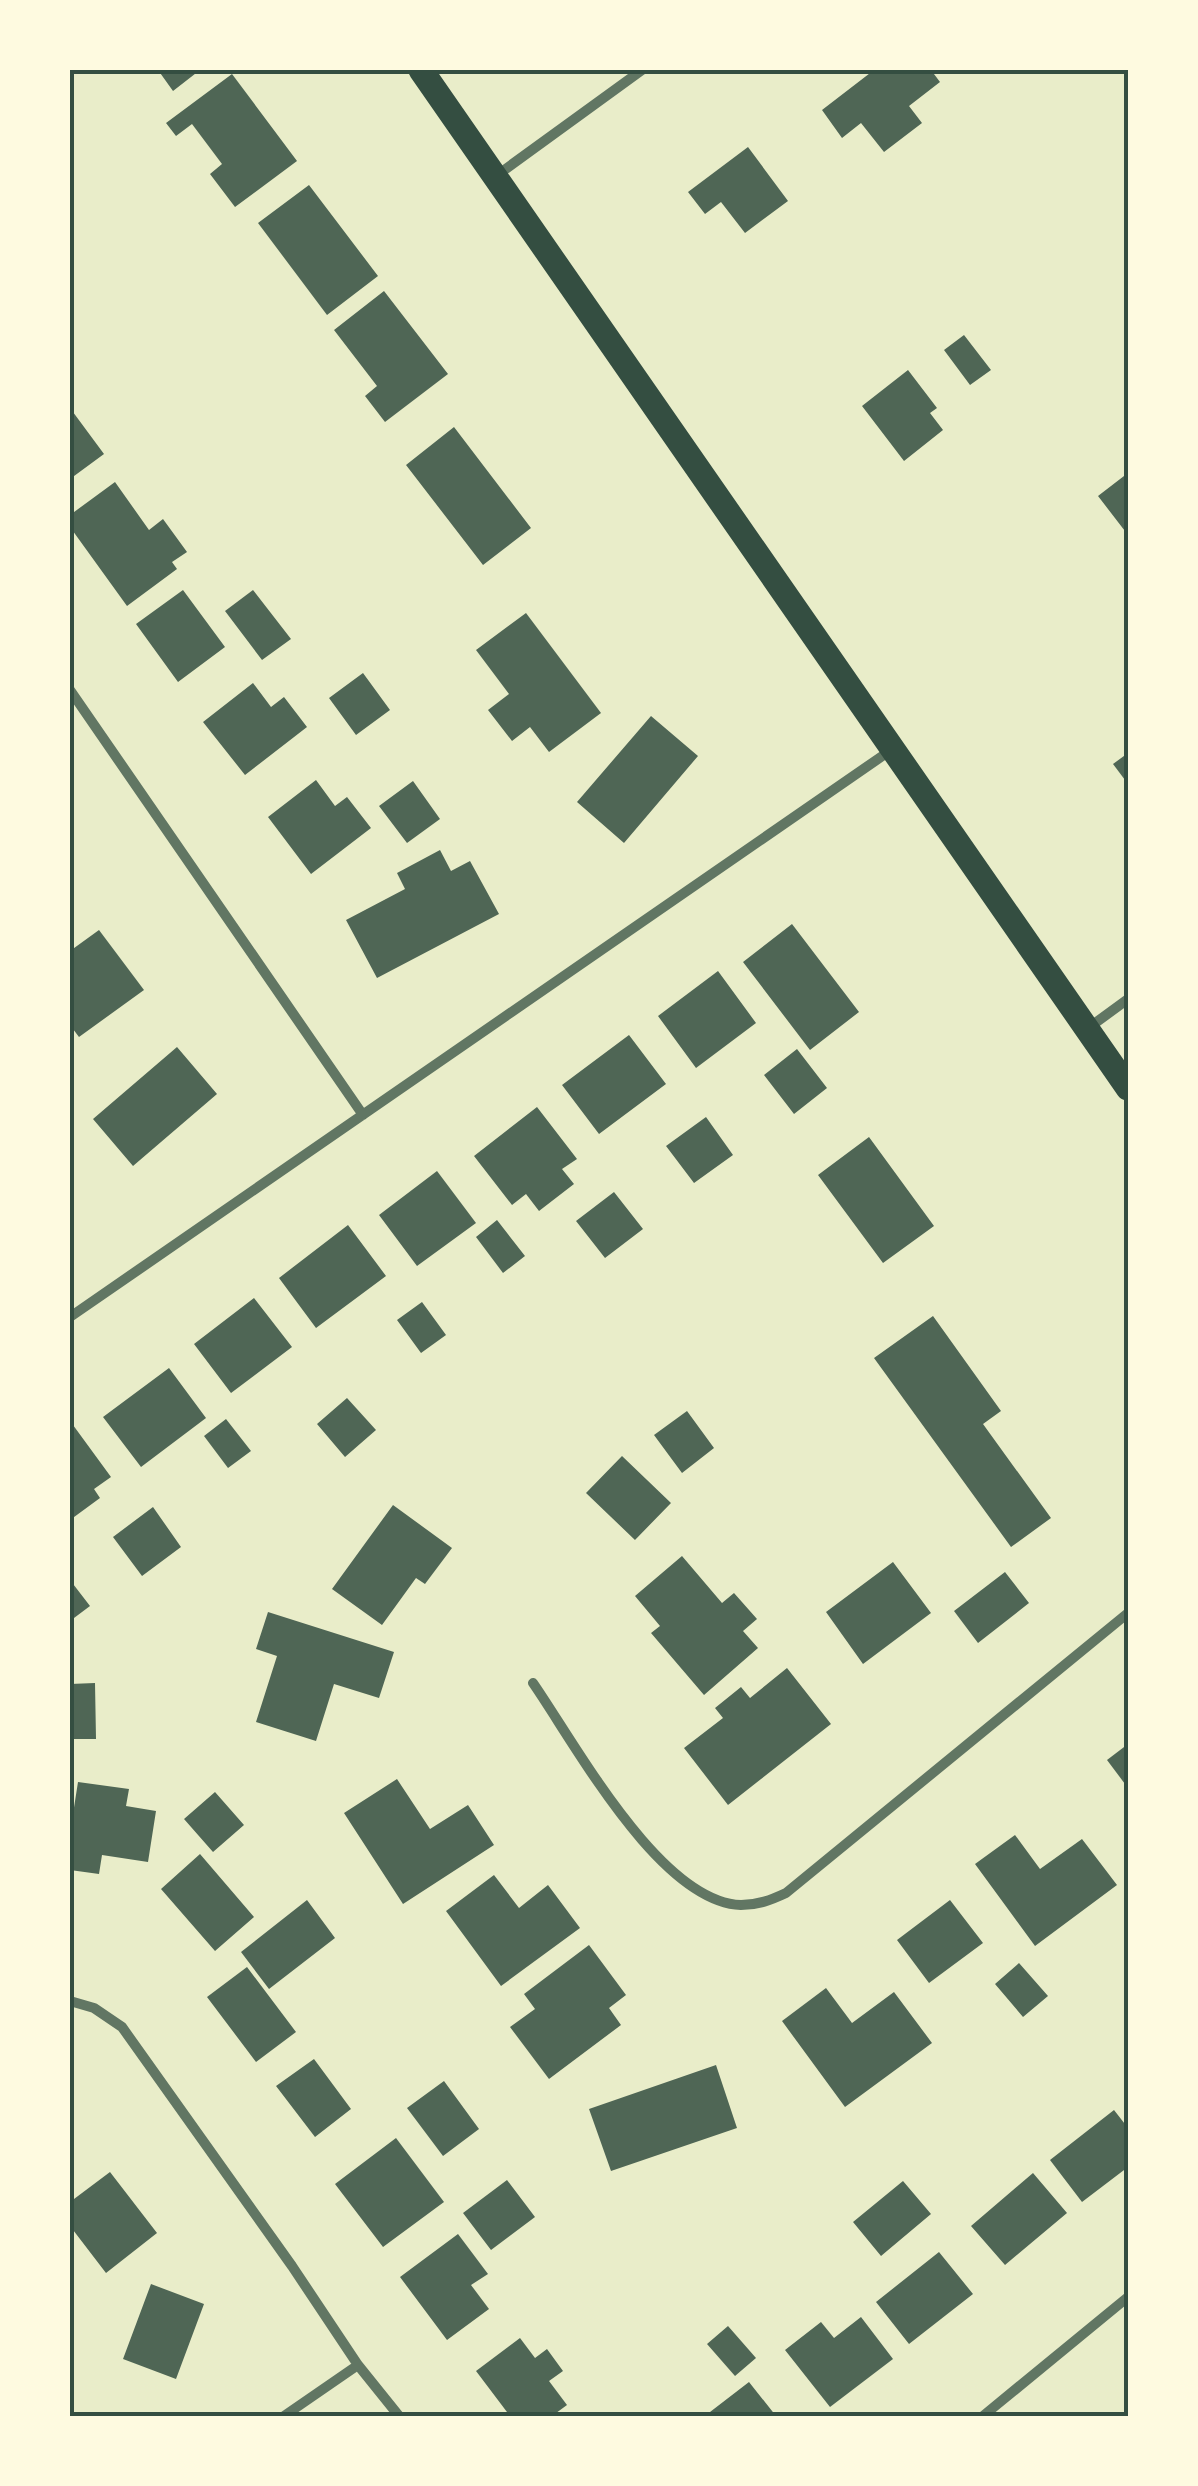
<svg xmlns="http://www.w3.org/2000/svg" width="1198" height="2486" viewBox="0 0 1198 2486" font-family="'Public Sans',sans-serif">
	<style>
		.building { fill: #4f6655 }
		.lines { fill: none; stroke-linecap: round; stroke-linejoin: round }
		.minor { stroke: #617663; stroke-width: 10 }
		.primary { stroke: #344e41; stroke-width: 25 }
		.neatline { fill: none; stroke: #344e41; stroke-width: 4 }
	</style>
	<rect width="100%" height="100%" fill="#e9edc9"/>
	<path class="building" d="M 158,70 L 200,70 L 173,91 Z
		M 874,70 L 931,70 L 940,82 L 909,106 L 922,123 L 884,152 L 861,123 L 842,138 L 822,110 Z
		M 232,74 L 297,161 L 235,207 L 210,174 L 222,164 L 192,124 L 176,136 L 166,123 Z
		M 748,147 L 788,201 L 745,233 L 721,202 L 705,214 L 688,192 Z
		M 309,185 L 378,276 L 327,315 L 258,223 Z
		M 384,291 L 448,374 L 385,422 L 365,396 L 377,386 L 334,330 Z
		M 964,335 L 991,370 L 970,385 L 944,350 Z
		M 908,370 L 937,408 L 930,413 L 943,430 L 904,461 L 862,406 Z
		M 70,408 L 104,454 L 70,479 Z
		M 454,427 L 531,528 L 483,565 L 406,465 Z
		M 1124,476 L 1128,481 L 1128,535 L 1098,496 Z
		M 115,482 L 149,530 L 163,519 L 187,552 L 172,562 L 177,569 L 127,606 L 70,527 L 70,515 Z
		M 183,590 L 225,647 L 178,682 L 136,624 Z
		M 253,590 L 291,639 L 262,660 L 225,611 Z
		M 526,613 L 601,713 L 549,752 L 530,727 L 512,741 L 488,710 L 509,694 L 476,650 Z
		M 363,673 L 390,710 L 356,735 L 329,698 Z
		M 253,683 L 271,707 L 284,697 L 307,727 L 245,775 L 203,722 Z
		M 651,716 L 698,756 L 624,843 L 577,802 Z
		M 1128,753 L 1128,784 L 1113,764 Z
		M 316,780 L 335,806 L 347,797 L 371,828 L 311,874 L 268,817 Z
		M 413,781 L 440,819 L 407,843 L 379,806 Z
		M 440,850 L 451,871 L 470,861 L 499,914 L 377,978 L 346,920 L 405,889 L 397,873 Z
		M 792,924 L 859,1012 L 810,1050 L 743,962 Z
		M 99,930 L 144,990 L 79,1037 L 70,1025 L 70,1004 L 74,1001 L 70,995 L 70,951 Z
		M 718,971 L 756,1023 L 696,1068 L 658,1016 Z
		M 629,1035 L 666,1084 L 599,1134 L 562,1085 Z
		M 177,1047 L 217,1094 L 133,1166 L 93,1119 Z
		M 797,1049 L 827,1088 L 794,1114 L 764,1075 Z
		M 537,1107 L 577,1159 L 562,1169 L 574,1184 L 539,1211 L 526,1194 L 512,1205 L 474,1156 Z
		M 706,1117 L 733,1155 L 694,1183 L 666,1146 Z
		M 869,1137 L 934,1226 L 883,1263 L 818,1175 Z
		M 437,1171 L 476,1223 L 417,1266 L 379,1215 Z
		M 614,1192 L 643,1229 L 605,1258 L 576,1221 Z
		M 497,1220 L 525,1256 L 503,1273 L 476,1237 Z
		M 348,1225 L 386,1276 L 316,1328 L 279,1278 Z
		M 254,1298 L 292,1347 L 231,1393 L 194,1344 Z
		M 422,1302 L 446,1335 L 421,1353 L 397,1320 Z
		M 933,1316 L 1001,1411 L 983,1424 L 1051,1518 L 1011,1547 L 874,1358 Z
		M 169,1368 L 206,1418 L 141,1467 L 103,1417 Z
		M 347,1398 L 376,1430 L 345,1457 L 317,1424 Z
		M 687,1411 L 714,1448 L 682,1473 L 654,1435 Z
		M 226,1419 L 251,1451 L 228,1468 L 204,1436 Z
		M 73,1425 L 111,1477 L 94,1489 L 100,1498 L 70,1520 L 70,1427 Z
		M 622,1456 L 671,1503 L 635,1540 L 586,1493 Z
		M 393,1505 L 452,1548 L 425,1584 L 416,1578 L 382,1625 L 332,1589 Z
		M 153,1507 L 181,1547 L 142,1576 L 113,1537 Z
		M 682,1556 L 722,1603 L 734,1593 L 757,1619 L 743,1631 L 758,1648 L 704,1695 L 651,1633 L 660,1626 L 635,1596 Z
		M 893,1562 L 931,1613 L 863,1664 L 826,1612 Z
		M 1005,1572 L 1029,1603 L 978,1643 L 954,1611 Z
		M 70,1580 L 90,1606 L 70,1621 Z
		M 268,1612 L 394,1652 L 379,1698 L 334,1684 L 316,1741 L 256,1722 L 277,1656 L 256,1649 Z
		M 787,1668 L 831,1724 L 728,1805 L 684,1748 L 723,1718 L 715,1708 L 741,1687 L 750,1698 Z
		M 95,1683 L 96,1739 L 70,1739 L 70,1684 Z
		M 1128,1744 L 1128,1788 L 1107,1760 Z
		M 397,1779 L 430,1829 L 468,1805 L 494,1845 L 403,1904 L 344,1813 Z
		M 78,1782 L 129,1789 L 126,1806 L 156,1811 L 148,1862 L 102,1855 L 99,1874 L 70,1870 L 70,1833 Z
		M 215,1792 L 244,1825 L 213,1852 L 184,1819 Z
		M 1015,1835 L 1040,1869 L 1082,1839 L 1117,1885 L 1035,1946 L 975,1864 Z
		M 200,1854 L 254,1917 L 215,1951 L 161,1889 Z
		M 494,1875 L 519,1908 L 548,1885 L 580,1928 L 501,1986 L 446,1911 Z
		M 307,1900 L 335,1938 L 269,1989 L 241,1952 Z
		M 950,1900 L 983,1943 L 929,1983 L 897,1940 Z
		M 589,1945 L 626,1995 L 609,2008 L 621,2025 L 549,2079 L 510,2027 L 535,2009 L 524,1994 Z
		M 1019,1963 L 1048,1996 L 1023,2017 L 995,1984 Z
		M 247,1967 L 296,2032 L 256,2062 L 207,1997 Z
		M 826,1988 L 852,2023 L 894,1992 L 932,2043 L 845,2107 L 782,2021 Z
		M 314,2059 L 351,2109 L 315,2137 L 276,2086 Z
		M 716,2065 L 737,2128 L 611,2171 L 589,2109 Z
		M 444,2081 L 479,2129 L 443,2156 L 407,2108 Z
		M 1114,2110 L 1128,2128 L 1128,2167 L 1082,2202 L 1050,2160 Z
		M 396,2138 L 444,2202 L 383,2247 L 335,2184 Z
		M 110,2172 L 157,2233 L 106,2273 L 70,2226 L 70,2202 Z
		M 1033,2173 L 1067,2213 L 1005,2265 L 971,2226 Z
		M 507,2180 L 535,2217 L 491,2250 L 463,2213 Z
		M 903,2181 L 931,2214 L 881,2256 L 853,2222 Z
		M 458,2234 L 488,2274 L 471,2285 L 489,2309 L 447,2340 L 400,2277 Z
		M 939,2252 L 973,2294 L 909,2344 L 876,2302 Z
		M 151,2284 L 204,2304 L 176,2379 L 123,2359 Z
		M 861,2317 L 893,2359 L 830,2407 L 785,2350 L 821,2322 L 834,2338 Z
		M 728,2326 L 756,2358 L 735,2376 L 707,2344 Z
		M 520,2338 L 535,2358 L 547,2349 L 563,2371 L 549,2381 L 567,2405 L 552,2416 L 510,2416 L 476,2371 Z
		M 749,2382 L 776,2416 L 713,2416 L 710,2412 Z"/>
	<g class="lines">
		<path class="minor" d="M 496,176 L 642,70
			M 70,690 L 363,1115
			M 1087,1029 L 1128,999
			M 70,1317 L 891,750
			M 533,1683 C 576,1745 660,1902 741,1905 C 758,1905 771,1900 786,1893 L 1128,1613
			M 70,2001 L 94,2008 L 122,2027 L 292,2266 L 358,2365 L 399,2416
			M 284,2416 L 358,2365
			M 983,2416 L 1128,2297"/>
		<path class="primary" d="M 421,70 L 1128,1088"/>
	</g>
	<rect width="1198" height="2486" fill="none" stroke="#fefae0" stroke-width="145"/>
	<rect x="72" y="72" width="1054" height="2342" class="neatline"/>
</svg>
